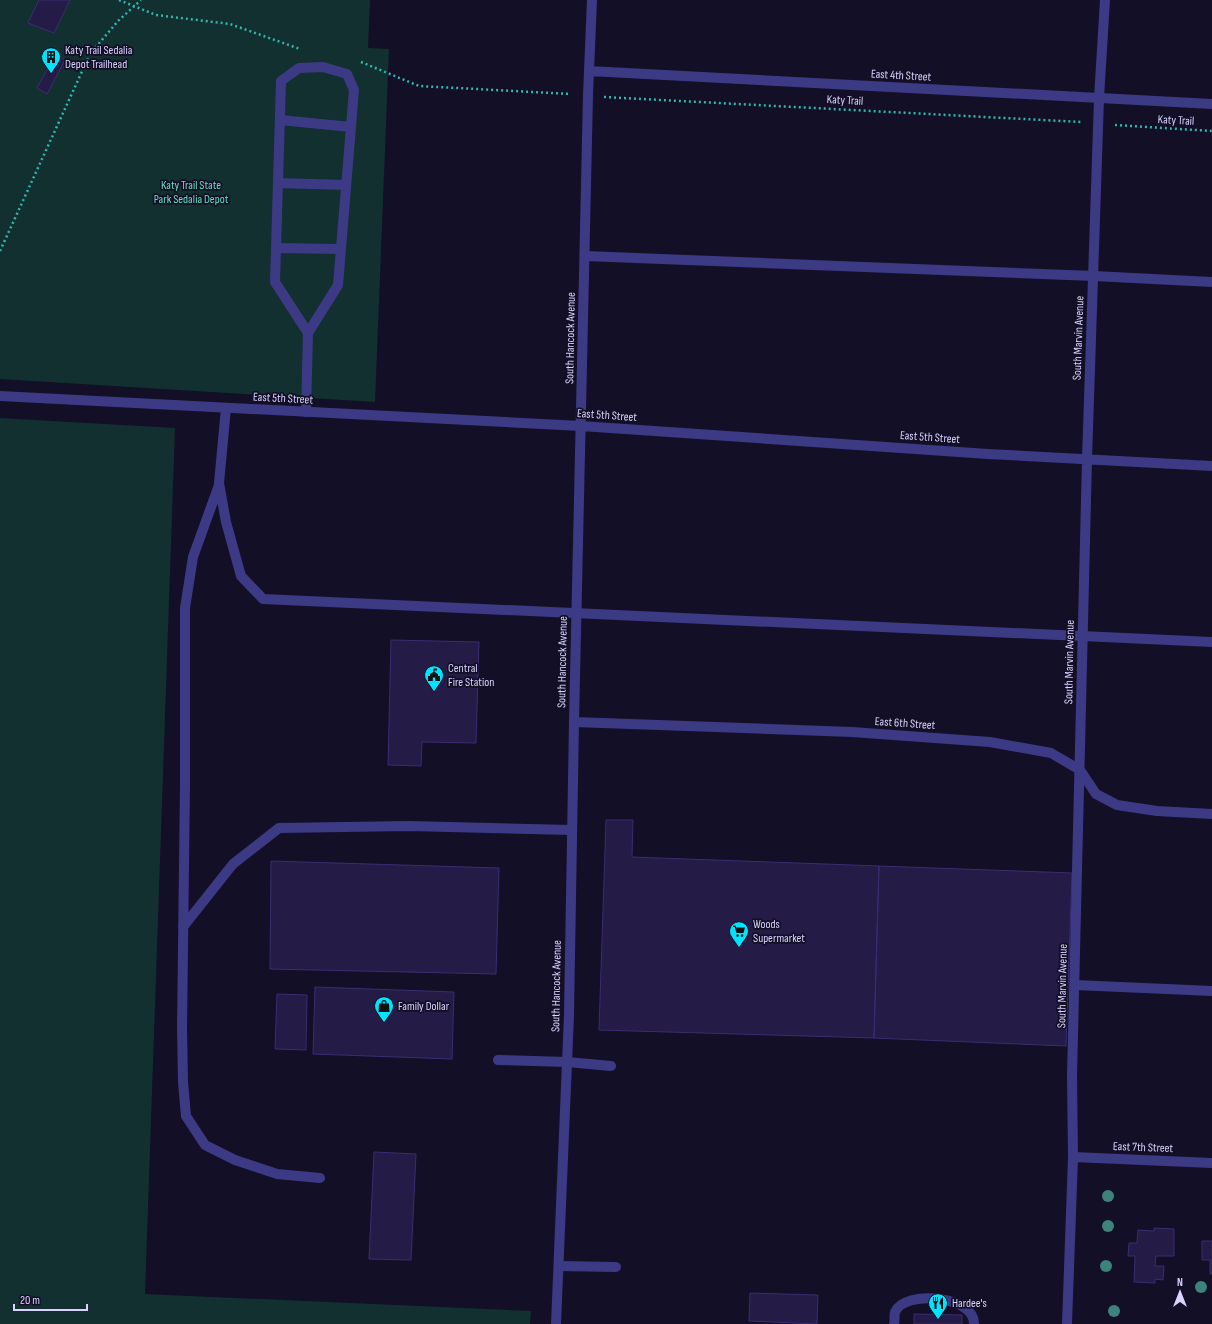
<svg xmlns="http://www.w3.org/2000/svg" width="1212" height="1324" viewBox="0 0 1212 1324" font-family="'Sofia Sans Condensed',sans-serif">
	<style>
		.green { fill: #12302f }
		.building { fill: #241b47; stroke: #3b2d73 }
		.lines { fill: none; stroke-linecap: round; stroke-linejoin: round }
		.path { stroke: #2fb8b0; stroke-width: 2.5; stroke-dasharray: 2 3; stroke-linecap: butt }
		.lane { stroke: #3d3a85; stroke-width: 10 }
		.street { stroke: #3d3a85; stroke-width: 10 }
		.tree { fill: #3d827b }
		.labels { text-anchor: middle; stroke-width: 3.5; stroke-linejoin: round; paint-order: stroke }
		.poi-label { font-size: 12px; fill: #d9d4ff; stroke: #130f26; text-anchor: start }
		.street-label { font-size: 12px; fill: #d9d4ff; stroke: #130f26 }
		.park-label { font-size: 12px; fill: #5fe0c0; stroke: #130f26 }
	</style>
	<rect width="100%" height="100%" fill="#130f26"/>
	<path class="green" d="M 0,0 L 370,0 L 368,48 L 389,49 L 375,402 L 0,379 Z
		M 0,418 L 175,428 L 145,1294 L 531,1311 L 530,1324 L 0,1324 Z"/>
	<path class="building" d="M 39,0 L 70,0 L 54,33 L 28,23 Z
		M 56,54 L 65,60 L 47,94 L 37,88 Z
		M 391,640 L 479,642 L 476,743 L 422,742 L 421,766 L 388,765 Z
		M 606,820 L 633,820 L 632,857 L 879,866 L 874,1038 L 599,1030 Z
		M 271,861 L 499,868 L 496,974 L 270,969 Z
		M 879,866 L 1072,873 L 1066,1046 L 874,1038 Z
		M 315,987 L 454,992 L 452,1059 L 313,1054 Z
		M 277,994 L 307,995 L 306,1050 L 275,1049 Z
		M 374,1152 L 416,1154 L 411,1260 L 369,1259 Z
		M 1154,1228 L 1174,1229 L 1174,1256 L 1156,1256 L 1155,1266 L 1164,1266 L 1163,1280 L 1155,1279 L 1155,1283 L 1134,1282 L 1135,1256 L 1128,1256 L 1129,1243 L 1137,1243 L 1138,1230 L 1154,1231 Z
		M 1202,1241 L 1212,1241 L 1212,1274 L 1210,1274 L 1210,1260 L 1202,1260 Z
		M 750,1293 L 818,1295 L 817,1324 L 749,1321 Z
		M 914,1314 L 962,1315 L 962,1324 L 914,1324 Z"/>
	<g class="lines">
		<path class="path" d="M 119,0 L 156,15 L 230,24 L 300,49
			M 361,62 L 419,86 L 571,94
			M 604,97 L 1081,122
			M 1115,125 L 1212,131
			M 0,251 L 90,54 L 118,21 L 141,0"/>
		<path class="lane" d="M 280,120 L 351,127
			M 278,183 L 346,185
			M 276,248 L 341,249
			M 585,256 L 1094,276 L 1212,282
			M 226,408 L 219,483 L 226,522 L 241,576 L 263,599 L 1212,642
			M 306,412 L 308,333 L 275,282 L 281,81 L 299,68 L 323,67 L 347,74 L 354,90 L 338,285 L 308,333
			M 219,485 L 193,557 L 185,608 L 185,784 L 182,1029 L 183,1082 L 186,1116 L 205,1145 L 235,1160 L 277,1174 L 320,1178
			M 183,927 L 233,864 L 279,828 L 409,826 L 572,830
			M 1075,985 L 1212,991
			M 498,1060 L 567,1062 L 611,1066
			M 559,1266 L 616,1267
			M 894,1324 C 895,1321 894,1315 895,1312 C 905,1289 975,1296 974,1324"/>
		<path class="street" d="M 589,71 L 1212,104
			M 0,396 L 581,426 L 988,454 L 1212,466
			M 574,722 L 852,732 L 990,742 L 1051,753 L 1080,770 L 1096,794 L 1117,805 L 1157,811 L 1212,814
			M 1073,1157 L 1212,1163
			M 556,1324 L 569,1015 L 574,722 L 588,95 L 592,0
			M 1067,1324 L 1073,1157 L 1072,1076 L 1087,459 L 1099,98 L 1105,0"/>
	</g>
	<g class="tree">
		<circle cx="1108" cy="1196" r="6"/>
		<circle cx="1108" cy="1226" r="6"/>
		<circle cx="1106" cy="1266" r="6"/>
		<circle cx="1201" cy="1287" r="6"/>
		<circle cx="1114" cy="1311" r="6"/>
	</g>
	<defs>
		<g id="building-pin" transform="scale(1)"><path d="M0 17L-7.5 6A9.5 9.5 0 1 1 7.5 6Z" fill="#00e5ff" stroke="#130f26"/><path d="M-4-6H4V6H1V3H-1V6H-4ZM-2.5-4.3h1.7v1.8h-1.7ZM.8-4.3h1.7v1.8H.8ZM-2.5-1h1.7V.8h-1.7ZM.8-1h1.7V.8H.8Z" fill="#111"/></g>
		<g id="civic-pin" transform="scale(1)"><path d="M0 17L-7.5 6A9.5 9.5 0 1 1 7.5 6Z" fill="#00e5ff" stroke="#130f26"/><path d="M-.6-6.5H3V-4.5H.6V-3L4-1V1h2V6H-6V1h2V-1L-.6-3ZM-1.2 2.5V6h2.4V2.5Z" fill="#111"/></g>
		<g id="supermarket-pin" transform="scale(1)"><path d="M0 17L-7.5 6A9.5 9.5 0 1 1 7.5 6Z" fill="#00e5ff" stroke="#130f26"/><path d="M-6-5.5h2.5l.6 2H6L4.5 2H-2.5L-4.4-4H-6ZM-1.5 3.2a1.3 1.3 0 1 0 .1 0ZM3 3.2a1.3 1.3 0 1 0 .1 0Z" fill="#111"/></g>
		<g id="shop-pin" transform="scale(1)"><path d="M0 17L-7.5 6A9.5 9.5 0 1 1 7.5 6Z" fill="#00e5ff" stroke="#130f26"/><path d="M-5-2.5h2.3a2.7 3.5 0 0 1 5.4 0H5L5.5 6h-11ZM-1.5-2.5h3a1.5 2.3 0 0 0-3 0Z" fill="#111"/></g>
		<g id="restaurant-pin" transform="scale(1)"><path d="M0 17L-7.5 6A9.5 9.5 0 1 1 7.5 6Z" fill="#00e5ff" stroke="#130f26"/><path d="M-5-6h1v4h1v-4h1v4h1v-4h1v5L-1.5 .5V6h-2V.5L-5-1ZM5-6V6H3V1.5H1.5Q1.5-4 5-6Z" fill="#111"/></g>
	</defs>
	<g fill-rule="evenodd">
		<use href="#building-pin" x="51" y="57"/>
		<use href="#civic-pin" x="434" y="675"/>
		<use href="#supermarket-pin" x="739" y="931"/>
		<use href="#shop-pin" x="384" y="1006"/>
		<use href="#restaurant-pin" x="938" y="1303"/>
	</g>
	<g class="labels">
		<g class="poi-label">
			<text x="65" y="54">Katy Trail Sedalia<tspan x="65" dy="14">Depot Trailhead</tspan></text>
			<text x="448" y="672">Central<tspan x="448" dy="14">Fire Station</tspan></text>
			<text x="753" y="928">Woods<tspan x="753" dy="14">Supermarket</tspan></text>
			<text x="398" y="1010">Family Dollar</text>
			<text x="952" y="1307">Hardee's</text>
		</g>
		<g class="street-label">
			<text transform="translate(901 75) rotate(3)" y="4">East 4th Street</text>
			<text transform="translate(845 100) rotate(3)" y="4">Katy Trail</text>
			<text transform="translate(1176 120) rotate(3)" y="4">Katy Trail</text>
			<text transform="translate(570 338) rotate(-89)" y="4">South Hancock Avenue</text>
			<text transform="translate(1078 338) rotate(-88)" y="4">South Marvin Avenue</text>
			<text transform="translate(283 398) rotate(3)" y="4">East 5th Street</text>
			<text transform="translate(607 415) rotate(4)" y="4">East 5th Street</text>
			<text transform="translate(930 437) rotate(4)" y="4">East 5th Street</text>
			<text transform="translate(562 662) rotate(-89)" y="4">South Hancock Avenue</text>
			<text transform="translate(1069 662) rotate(-89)" y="4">South Marvin Avenue</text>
			<text transform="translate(905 723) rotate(4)" y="4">East 6th Street</text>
			<text transform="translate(556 986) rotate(-89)" y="4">South Hancock Avenue</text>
			<text transform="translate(1062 986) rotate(-89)" y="4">South Marvin Avenue</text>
			<text transform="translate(1143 1147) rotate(2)" y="4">East 7th Street</text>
		</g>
		<g class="park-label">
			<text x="191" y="189">Katy Trail State<tspan x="191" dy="14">Park Sedalia Depot</tspan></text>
		</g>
	</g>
	<g transform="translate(1180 1292)" stroke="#130f26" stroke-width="3" paint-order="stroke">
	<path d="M0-3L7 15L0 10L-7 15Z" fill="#d9d4ff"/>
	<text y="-6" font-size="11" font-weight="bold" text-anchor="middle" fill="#d9d4ff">N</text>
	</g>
	<path d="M14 1304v6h73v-6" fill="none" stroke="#d9d4ff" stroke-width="2"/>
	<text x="20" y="1304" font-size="12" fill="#d9d4ff" stroke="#130f26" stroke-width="3" paint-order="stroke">20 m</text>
</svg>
